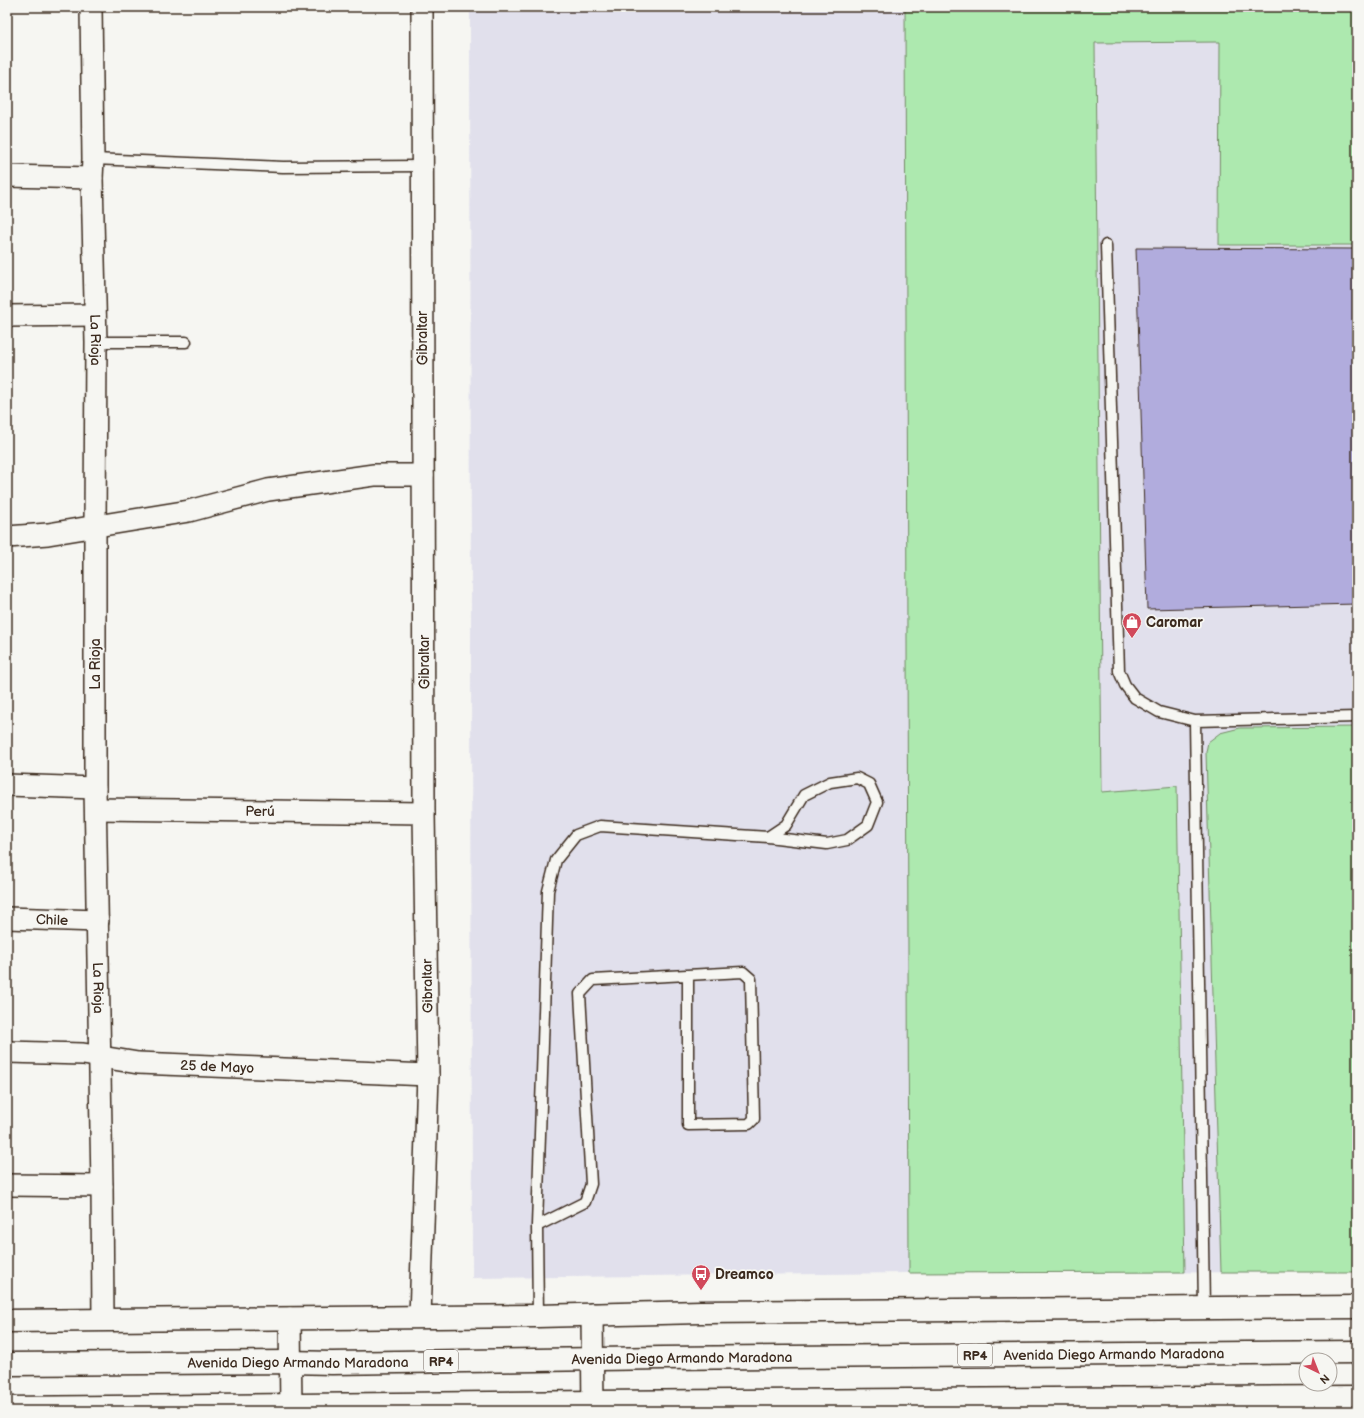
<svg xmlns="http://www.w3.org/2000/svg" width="1364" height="1418" viewBox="0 0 1364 1418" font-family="'Balsamiq Sans',sans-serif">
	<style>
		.built { fill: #e1e0ec }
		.green { fill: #ade9af; stroke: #748a66 }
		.building { fill: #b1acdd; stroke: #3b2a1e }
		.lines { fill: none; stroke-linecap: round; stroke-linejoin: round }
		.service-casing { stroke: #3b2a1e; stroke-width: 13 }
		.minor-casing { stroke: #3b2a1e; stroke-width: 24 }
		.tertiary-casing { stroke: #3b2a1e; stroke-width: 25 }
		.primary-casing { stroke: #3b2a1e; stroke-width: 25 }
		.service { stroke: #f6f6f2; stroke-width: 10 }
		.minor { stroke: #f6f6f2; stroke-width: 21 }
		.tertiary { stroke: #f6f6f2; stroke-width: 22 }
		.primary { stroke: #f6f6f2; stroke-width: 22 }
		.labels { text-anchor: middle; stroke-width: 3.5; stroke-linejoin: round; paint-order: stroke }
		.shield { fill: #f6f6f2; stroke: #73675e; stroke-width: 1 }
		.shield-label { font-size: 13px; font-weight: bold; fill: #3b2a1e }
		.street-label { font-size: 14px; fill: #3b2a1e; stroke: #f6f6f2 }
		.poi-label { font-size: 14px; font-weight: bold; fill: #3b2a1e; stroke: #f6f6f2; text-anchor: start }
	</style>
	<rect width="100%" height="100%" fill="#f6f6f2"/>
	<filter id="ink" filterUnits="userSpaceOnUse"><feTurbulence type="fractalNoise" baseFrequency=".025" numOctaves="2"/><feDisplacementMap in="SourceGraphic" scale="8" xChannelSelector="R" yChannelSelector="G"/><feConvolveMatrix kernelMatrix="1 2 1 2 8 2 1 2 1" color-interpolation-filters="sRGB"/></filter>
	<g filter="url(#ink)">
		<path class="built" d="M 470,7 L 1357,7 L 1357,1272 L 909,1273 L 472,1278 Z"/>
		<path class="green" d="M 905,7 L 1357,7 L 1357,245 L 1219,245 L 1220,42 L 1095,43 L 1102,792 L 1177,786 L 1185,1272 L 909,1273 Z
			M 1357,727 L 1357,1272 L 1221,1272 L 1206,752 L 1208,742 L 1220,733 L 1240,728 Z"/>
		<path class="building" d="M 1136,248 L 1357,249 L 1357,604 L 1147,609 Z"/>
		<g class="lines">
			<g class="service-casing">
				<path id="service" d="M 93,159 L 283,167 L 422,166
					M 1106,245 L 1119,671 L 1125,685 L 1135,698 L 1159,712 L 1195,721 L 1357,717
					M 96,342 L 186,342
					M 1195,721 L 1204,1308
					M 537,1226 L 585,1202 L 591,1184 L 580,994 L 593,980 L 743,972 L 751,979 L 754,1119 L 749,1124 L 688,1125 L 688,975
					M 538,1316 L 537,1226 L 548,891 L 556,860 L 576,835 L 600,826 L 768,837 L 786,825 L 804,795 L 830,782 L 857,778 L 869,784 L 877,802 L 868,825 L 847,840 L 827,844 L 768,837"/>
			</g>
			<g class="minor-casing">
				<g id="minor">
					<path id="s1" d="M 91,7 L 93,159 L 92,178 L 96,342 L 95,527 L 95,788 L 102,1186 L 103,1320"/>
					<path d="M 7,176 L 92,178"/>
					<path d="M 7,316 L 95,315"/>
					<path d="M 7,537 L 48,534 L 189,511 L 268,490 L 374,475 L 423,475"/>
					<path d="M 7,785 L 95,788"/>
					<path id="s2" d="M 96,809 L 424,813"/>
					<path id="s3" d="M 7,918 L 98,921"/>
					<path id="s4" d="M 7,1052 L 83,1054 L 138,1063 L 428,1075"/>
					<path d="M 7,1185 L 102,1186"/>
					<path d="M 592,1314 L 593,1411"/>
					<path d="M 420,1317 L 428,1075 L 424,813 L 422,7"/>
					<path d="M 290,1318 L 291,1411"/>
				</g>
			</g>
			<g class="tertiary-casing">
				<path id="tertiary" d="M 7,1321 L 538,1316 L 701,1312 L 1357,1307"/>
			</g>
			<g class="primary-casing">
				<g id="primary">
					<path id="s5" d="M 7,1364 L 290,1362 L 332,1363 L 663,1358 L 1357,1352"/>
					<path d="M 7,1408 L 593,1402 L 1357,1397"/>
				</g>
			</g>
			<use href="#service" class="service"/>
			<use href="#minor" class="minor"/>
			<use href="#tertiary" class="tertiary"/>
			<use href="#primary" class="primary"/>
		</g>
	</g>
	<defs>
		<g id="shop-pin" transform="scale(1)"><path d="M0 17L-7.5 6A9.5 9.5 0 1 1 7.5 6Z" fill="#d1495b" stroke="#f6f6f2"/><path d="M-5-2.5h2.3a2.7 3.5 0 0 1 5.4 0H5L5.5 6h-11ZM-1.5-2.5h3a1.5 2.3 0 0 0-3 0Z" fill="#fff"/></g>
		<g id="bus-pin" transform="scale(1)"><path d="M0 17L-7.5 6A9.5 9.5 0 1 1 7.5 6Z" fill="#d1495b" stroke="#f6f6f2"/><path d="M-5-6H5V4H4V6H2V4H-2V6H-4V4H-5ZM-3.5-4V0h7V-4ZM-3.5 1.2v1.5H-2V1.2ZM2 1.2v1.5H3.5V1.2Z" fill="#fff"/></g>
	</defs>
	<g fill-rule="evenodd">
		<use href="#shop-pin" x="1132" y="622"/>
		<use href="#bus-pin" x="701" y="1274"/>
	</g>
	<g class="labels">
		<g class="shield">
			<rect x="958" y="1344" width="34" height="22" rx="3"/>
			<rect x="424" y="1350" width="34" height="22" rx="3"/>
		</g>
		<g class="shield-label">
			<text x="975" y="1360">RP4</text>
			<text x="441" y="1366">RP4</text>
		</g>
		<g class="street-label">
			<text transform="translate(422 338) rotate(-90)" y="5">Gibraltar</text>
			<text dy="5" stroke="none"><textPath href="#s1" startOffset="333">La Rioja</textPath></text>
			<text transform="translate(424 662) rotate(-90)" y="5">Gibraltar</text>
			<text transform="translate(95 664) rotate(-90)" y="5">La Rioja</text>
			<text dy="5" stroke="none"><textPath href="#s2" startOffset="164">Perú</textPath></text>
			<text dy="5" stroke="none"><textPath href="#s3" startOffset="45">Chile</textPath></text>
			<text transform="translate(427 986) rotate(-91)" y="5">Gibraltar</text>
			<text dy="5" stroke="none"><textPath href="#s1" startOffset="981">La Rioja</textPath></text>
			<text dy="5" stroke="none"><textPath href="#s4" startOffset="211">25 de Mayo</textPath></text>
			<text dy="5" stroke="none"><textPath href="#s5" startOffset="1107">Avenida Diego Armando Maradona</textPath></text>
			<text dy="5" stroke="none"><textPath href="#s5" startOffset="675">Avenida Diego Armando Maradona</textPath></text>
			<text dy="5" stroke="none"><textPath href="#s5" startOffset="291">Avenida Diego Armando Maradona</textPath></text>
		</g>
		<g class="poi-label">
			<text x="1146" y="627">Caromar</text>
			<text x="715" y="1279">Dreamco</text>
		</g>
	</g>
	<rect width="1364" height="1418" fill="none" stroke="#f6f6f2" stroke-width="24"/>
	<rect x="12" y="12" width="1340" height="1394" fill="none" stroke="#3b2a1e" stroke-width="1.5" filter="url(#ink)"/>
	<g transform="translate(1318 1372) rotate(137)"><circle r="19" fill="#f6f6f2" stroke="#aba49d"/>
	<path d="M0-3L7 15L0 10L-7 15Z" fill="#d1495b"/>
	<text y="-6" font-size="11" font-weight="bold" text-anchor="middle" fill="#3b2a1e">N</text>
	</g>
</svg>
